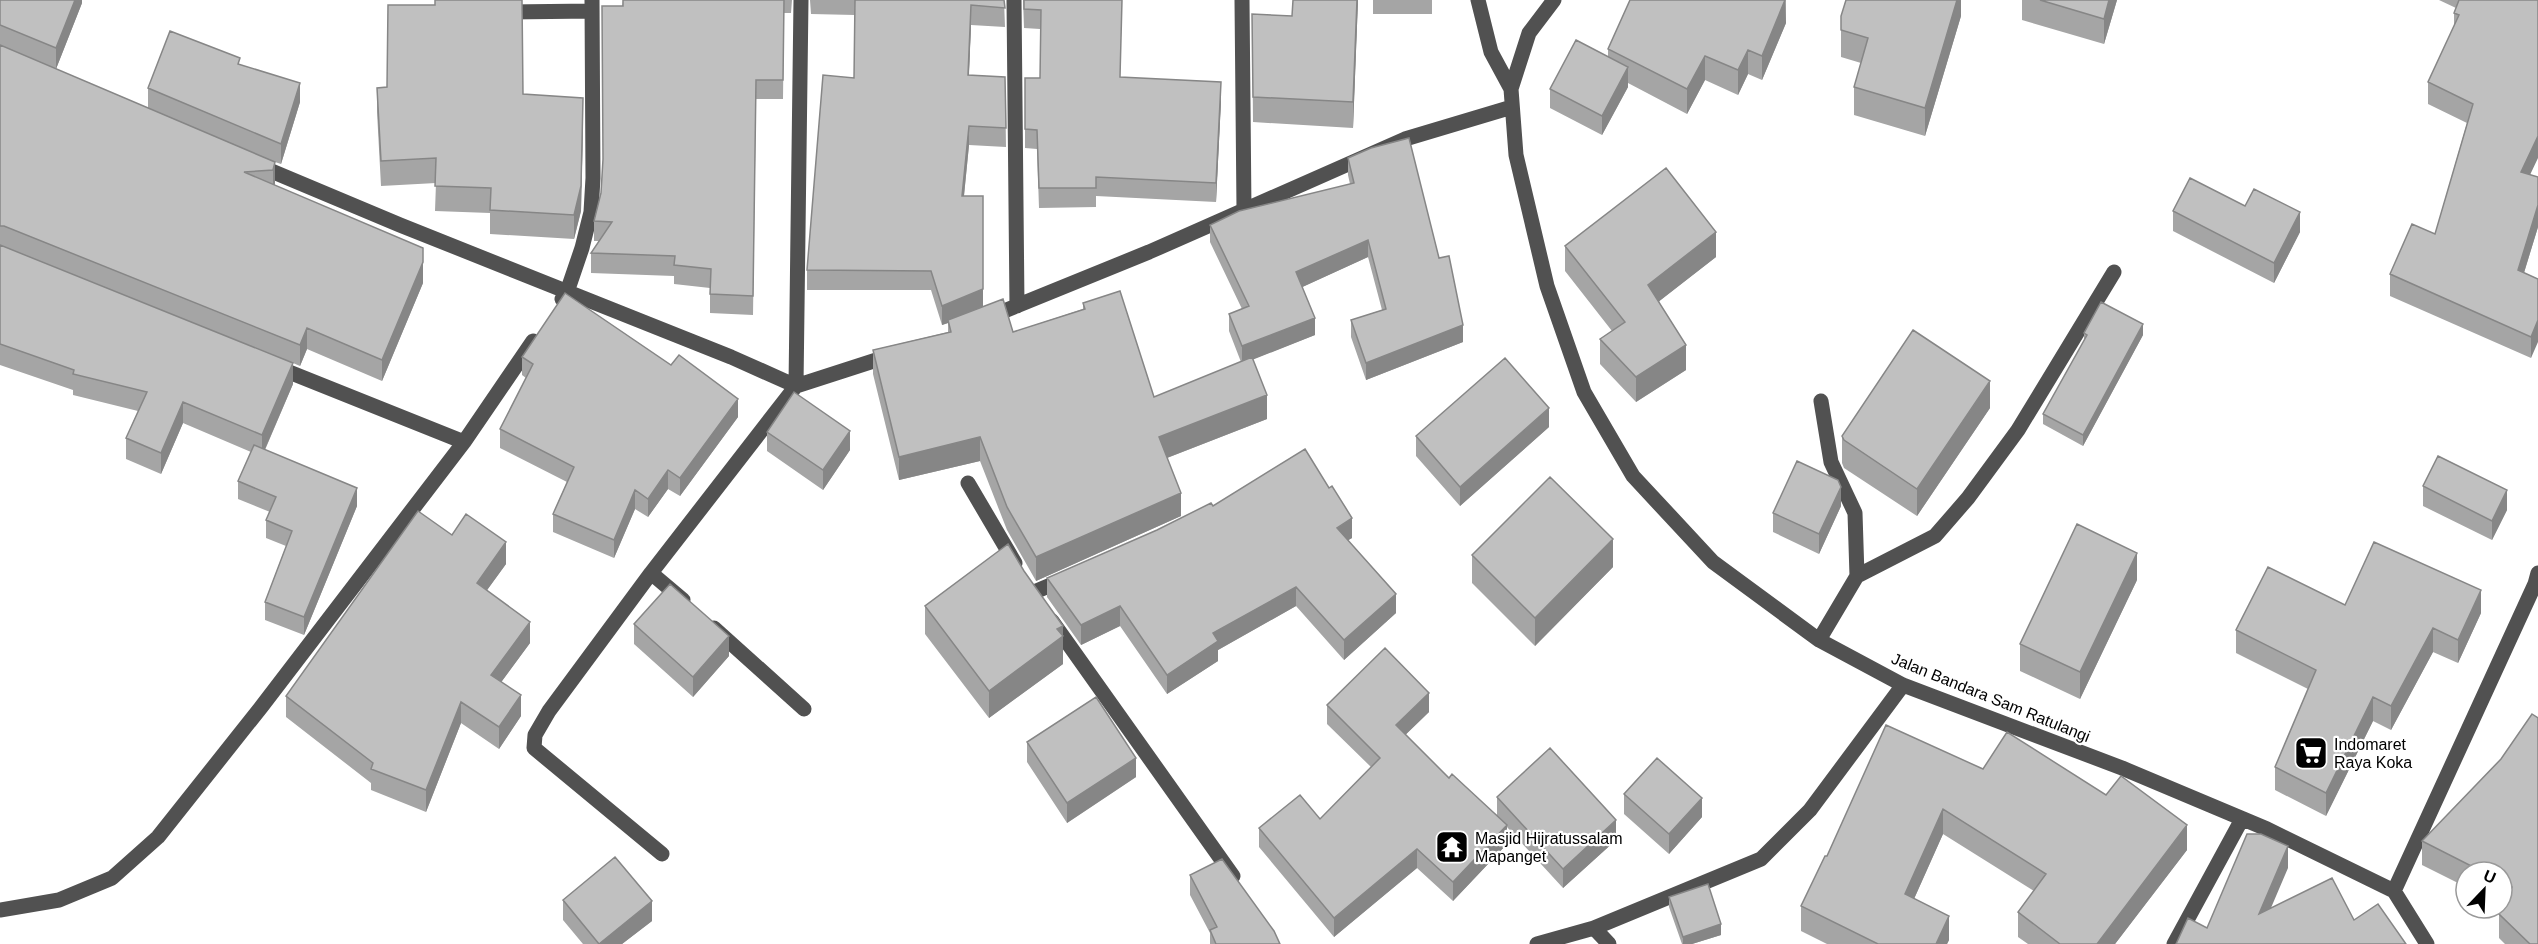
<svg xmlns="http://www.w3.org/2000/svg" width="2538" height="944" viewBox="0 0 2538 944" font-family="Helvetica,sans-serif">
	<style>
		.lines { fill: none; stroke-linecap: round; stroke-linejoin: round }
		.minor { stroke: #515151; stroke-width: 15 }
		.wall { fill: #a5a5a5 }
		.shaded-wall { fill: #868686 }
		.building { fill: #c0c0c0; stroke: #868686; stroke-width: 1.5 }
		.labels { text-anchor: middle; stroke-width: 4.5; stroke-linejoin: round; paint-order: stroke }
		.street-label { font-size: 16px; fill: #000; stroke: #fff }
		.poi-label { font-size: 16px; fill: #000; stroke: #fff; text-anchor: start }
	</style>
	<rect width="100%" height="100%" fill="#fff"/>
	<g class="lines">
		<path class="minor" d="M 1014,0 L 1017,306
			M 1242,0 L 1244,210
			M 1478,0 L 1491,52 L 1511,89
			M 1554,0 L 1529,33 L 1511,89 L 1516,155 L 1547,286 L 1584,392 L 1633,476 L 1713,562 L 1819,640 L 1903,685 L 2122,768 L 2267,829 L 2394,891 L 2427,944
			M 502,12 L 592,11
			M 257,165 L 400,225 L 731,357 L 796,386 L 892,355
			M 562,299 L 567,292 L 582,248 L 591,212 L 593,178 L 592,0
			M 987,318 L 1149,252 L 1405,139 L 1512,107
			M 274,366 L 464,442
			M 1821,401 L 1831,462 L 1855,513 L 1857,576
			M 968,483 L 1015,563
			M 651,573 L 683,600
			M 1032,593 L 1065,579
			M 1052,621 L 1233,876
			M 714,628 L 804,709
			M 1819,640 L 1857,576 L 1935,536 L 1968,498 L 2018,430 L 2114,272
			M 662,854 L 534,748 L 535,735 L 549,711 L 651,573 L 796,386 L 801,0
			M 2394,891 L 2535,584 L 2538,573
			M 0,910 L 59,900 L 112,878 L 158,837 L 262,706 L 464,442 L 533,341
			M 1594,928 L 1609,944
			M 1537,944 L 1594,928 L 1761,859 L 1810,810 L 1903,685
			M 2174,944 L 2242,819"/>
	</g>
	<path class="wall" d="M 0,0 L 82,0 L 82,3 L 56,69 L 148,108 L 148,88 L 240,65 L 300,102 L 281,164 L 275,162 L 275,185 L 423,283 L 382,381 L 307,349 L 300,366 L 293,363 L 293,384 L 265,450 L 357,506 L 304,635 L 265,620 L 265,602 L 286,546 L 266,538 L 266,520 L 270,512 L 238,499 L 238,481 L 251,452 L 183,423 L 161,474 L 126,459 L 126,438 L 138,411 L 73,395 L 73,390 L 0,365 Z
		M 623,0 L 792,0 L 791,13 L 784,13 L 783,99 L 756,99 L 753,315 L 710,313 L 710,288 L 674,284 L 674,276 L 591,273 L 591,253 L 599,241 L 594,241 L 594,221 L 601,193 Z
		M 810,0 L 1004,0 L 1005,27 L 971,25 L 969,75 L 1005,77 L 1006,147 L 969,145 L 964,196 L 983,306 L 1013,332 L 1083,309 L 1083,303 L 1154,397 L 1241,362 L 1229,331 L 1229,314 L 1242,309 L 1210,242 L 1210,225 L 1350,184 L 1348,175 L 1348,158 L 1439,258 L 1463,342 L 1366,380 L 1351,337 L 1351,320 L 1382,310 L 1368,257 L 1302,287 L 1315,335 L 1253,359 L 1267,419 L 1167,458 L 1181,516 L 1036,581 L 1007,530 L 980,461 L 899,480 L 873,374 L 873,350 L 948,332 L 948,323 L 942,325 L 931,290 L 807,290 L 807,270 L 854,78 L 855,15 L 811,14 Z
		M 1023,0 L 1122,0 L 1120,77 L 1221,101 L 1216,202 L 1096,196 L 1096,207 L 1039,208 L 1037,149 L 1025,148 L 1025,78 L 1040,78 L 1040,29 L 1024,28 Z
		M 1358,0 L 1353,128 L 1253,122 L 1252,14 L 1292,16 Z
		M 1373,0 L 1432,0 L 1432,14 L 1373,14 Z
		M 1786,0 L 1786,23 L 1762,80 L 1748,74 L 1738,95 L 1705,80 L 1687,114 L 1628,83 L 1628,87 L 1602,135 L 1550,108 L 1550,89 L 1608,57 L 1608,49 Z
		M 1961,0 L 1961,16 L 1925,136 L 1854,115 L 1854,87 L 1861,63 L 1841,57 L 1841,30 Z
		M 2022,0 L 2117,0 L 2104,44 L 2022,20 Z
		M 2439,0 L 2538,0 L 2530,175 L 2538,177 L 2538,227 L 2524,273 L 2538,279 L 2531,358 L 2390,296 L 2390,274 L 2435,234 L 2467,123 L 2428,104 L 2428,82 L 2454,27 L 2454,13 L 2456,8 Z
		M 387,87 L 523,94 L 583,122 L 581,211 L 574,239 L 490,234 L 490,213 L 435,211 L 436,183 L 381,186 L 377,112 L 377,88 Z
		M 2173,211 L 2300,232 L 2274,283 L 2173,231 Z
		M 1565,246 L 1716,257 L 1659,301 L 1686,370 L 1636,402 L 1600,364 L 1600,339 L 1612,331 L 1565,271 Z
		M 2084,333 L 2143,335 L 2083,446 L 2043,424 L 2043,414 L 2084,341 Z
		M 522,357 L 738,417 L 680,496 L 668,489 L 648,517 L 635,509 L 614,558 L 553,532 L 553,514 L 567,482 L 500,448 L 500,429 L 526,378 L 522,375 Z
		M 1990,408 L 1917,516 L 1844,468 L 1842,463 L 1842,436 Z
		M 1549,427 L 1460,506 L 1416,456 L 1416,436 Z
		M 767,432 L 850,450 L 823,490 L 767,451 Z
		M 2423,486 L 2507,510 L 2492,540 L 2423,506 Z
		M 1213,506 L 1352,538 L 1348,540 L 1396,613 L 1344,660 L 1296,606 L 1218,650 L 1218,661 L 1167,694 L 1120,626 L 1081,645 L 1047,597 L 1047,578 Z
		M 1841,506 L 1819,554 L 1773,532 L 1773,513 Z
		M 452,535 L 506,564 L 487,590 L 530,643 L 501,682 L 521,716 L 499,749 L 461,723 L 426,812 L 371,790 L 371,783 L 286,717 L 286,696 Z
		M 1472,555 L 1613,567 L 1535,646 L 1472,583 Z
		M 1024,571 L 1063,626 L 1063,664 L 989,718 L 925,634 L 925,606 Z
		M 2137,580 L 2080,699 L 2020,671 L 2020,644 Z
		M 2345,605 L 2481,613 L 2458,663 L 2433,652 L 2391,730 L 2373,721 L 2326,816 L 2275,790 L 2275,767 L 2308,689 L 2236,653 L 2236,630 Z
		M 634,624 L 729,656 L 693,697 L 634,644 Z
		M 1327,705 L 1429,712 L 1405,735 L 1449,778 L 1497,815 L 1497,797 L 1616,840 L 1563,888 L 1507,827 L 1507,844 L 1453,901 L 1417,868 L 1334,937 L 1259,847 L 1259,828 L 1320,819 L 1371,767 L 1327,724 Z
		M 1027,742 L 1136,777 L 1067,823 L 1027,762 Z
		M 2501,759 L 2538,944 L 2505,944 L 2499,938 L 2499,914 L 2503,906 L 2502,906 L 2502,872 L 2466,872 L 2466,887 L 2422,865 L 2422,841 Z
		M 1983,769 L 2187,850 L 2115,944 L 2028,944 L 2018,937 L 2018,912 L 2034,891 L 1943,834 L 1914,899 L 1949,940 L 1947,944 L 1827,944 L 1801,931 L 1801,906 Z
		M 1624,794 L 1702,817 L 1669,854 L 1624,814 Z
		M 1190,875 L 1280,944 L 1210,944 L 1210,933 L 1190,895 Z
		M 1669,897 L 1721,935 L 1692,944 L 1682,944 L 1669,907 Z
		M 563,900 L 652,921 L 622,944 L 583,944 L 563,920 Z"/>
	<path class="shaded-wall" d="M 75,0 L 82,0 L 82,3 L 56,69 L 56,48 Z
		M 1357,0 L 1358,0 L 1353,128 L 1353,102 Z
		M 1785,0 L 1786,23 L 1762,80 L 1762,56 Z
		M 1957,0 L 1961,0 L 1961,16 L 1925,136 L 1925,108 Z
		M 2109,0 L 2117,0 L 2104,44 L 2104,19 Z
		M 971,5 L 971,25 L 968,94 L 968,75 Z
		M 1748,50 L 1748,74 L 1738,95 L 1738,70 Z
		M 1705,56 L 1705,80 L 1687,114 L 1687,89 Z
		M 1628,67 L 1628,87 L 1602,135 L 1602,116 Z
		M 1221,82 L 1221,101 L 1216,202 L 1216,183 Z
		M 300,83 L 300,102 L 281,164 L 281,144 Z
		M 583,122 L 581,211 L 574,239 L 574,215 Z
		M 969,126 L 969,145 L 962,215 L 962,196 Z
		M 2538,136 L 2538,158 L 2521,194 L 2521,172 Z
		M 275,162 L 275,183 L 273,191 L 273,170 Z
		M 2538,205 L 2538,227 L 2518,292 L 2518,270 Z
		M 2300,212 L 2300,232 L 2274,283 L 2274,263 Z
		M 1716,232 L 1716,257 L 1648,310 L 1648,285 Z
		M 1368,240 L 1368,257 L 1296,290 L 1296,272 Z
		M 423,262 L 423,283 L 382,381 L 382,360 Z
		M 983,289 L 983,308 L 948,320 L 948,323 L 942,325 L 942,306 Z
		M 1315,318 L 1315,335 L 1242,364 L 1242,346 Z
		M 2538,320 L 2538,342 L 2531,358 L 2531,337 Z
		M 2143,324 L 2143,335 L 2083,446 L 2083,435 Z
		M 1463,325 L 1463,342 L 1366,380 L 1366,363 Z
		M 307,328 L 307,349 L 300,366 L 300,345 Z
		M 1686,345 L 1686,370 L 1636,402 L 1636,377 Z
		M 293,363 L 293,384 L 262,456 L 262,435 Z
		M 1990,381 L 1990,408 L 1917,516 L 1917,489 Z
		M 1267,395 L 1267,419 L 1159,461 L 1159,437 Z
		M 738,399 L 738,417 L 680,496 L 680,478 Z
		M 183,402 L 183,423 L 161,474 L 161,453 Z
		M 1549,408 L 1549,427 L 1460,506 L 1460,487 Z
		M 850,431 L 850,450 L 823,490 L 823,470 Z
		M 980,437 L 980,461 L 899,480 L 899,457 Z
		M 668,470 L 668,489 L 648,517 L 648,499 Z
		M 1841,487 L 1841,506 L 1819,554 L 1819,534 Z
		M 357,488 L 357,506 L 304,635 L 304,617 Z
		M 635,490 L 635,509 L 614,558 L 614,540 Z
		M 2507,490 L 2507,510 L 2492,540 L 2492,521 Z
		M 1181,493 L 1181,516 L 1036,581 L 1036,557 Z
		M 1352,518 L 1352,538 L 1337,547 L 1337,528 Z
		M 1613,539 L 1613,567 L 1535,646 L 1535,618 Z
		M 506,542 L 506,564 L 477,604 L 477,583 Z
		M 2137,553 L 2137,580 L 2080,699 L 2080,672 Z
		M 1296,587 L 1296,606 L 1218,650 L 1218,661 L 1167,694 L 1167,675 L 1213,633 Z
		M 2481,590 L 2481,613 L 2458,663 L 2458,640 Z
		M 1396,594 L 1396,613 L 1344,660 L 1344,640 Z
		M 1120,606 L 1120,626 L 1081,645 L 1081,625 Z
		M 530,622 L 530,643 L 491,696 L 491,675 Z
		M 1063,626 L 1063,664 L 989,718 L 989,691 L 1057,629 Z
		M 2433,628 L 2433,652 L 2391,730 L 2391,706 Z
		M 729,636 L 729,656 L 693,697 L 693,677 Z
		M 1429,693 L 1429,712 L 1396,744 L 1396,725 Z
		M 521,695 L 521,716 L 499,749 L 499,727 Z
		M 2373,697 L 2373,721 L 2326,816 L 2326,793 Z
		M 461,702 L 461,723 L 426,812 L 426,790 Z
		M 1136,758 L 1136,777 L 1067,823 L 1067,803 Z
		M 1702,798 L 1702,817 L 1669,854 L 1669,834 Z
		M 1943,809 L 1943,834 L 1905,919 L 1905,894 Z
		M 1616,820 L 1616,840 L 1563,888 L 1563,869 Z
		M 1507,825 L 1507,844 L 1453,901 L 1453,882 Z
		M 2187,825 L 2187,850 L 2115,944 L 2097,944 Z
		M 2288,846 L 2288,868 L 2259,936 L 2259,914 Z
		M 1417,849 L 1417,868 L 1334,937 L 1334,918 Z
		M 652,901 L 652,921 L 622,944 L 599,944 Z
		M 1949,916 L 1949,940 L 1947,944 L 1936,944 Z
		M 1721,924 L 1721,935 L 1692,944 L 1683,944 L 1683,937 Z"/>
	<path class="building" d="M 0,0 L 75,0 L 56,48 L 0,25 Z
		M 435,0 L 522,0 L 523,94 L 583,98 L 581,186 L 574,215 L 490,210 L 491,188 L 435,186 L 436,158 L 381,161 L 377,88 L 387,87 L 388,5 L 435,5 Z
		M 623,0 L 784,0 L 783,80 L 756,80 L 753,296 L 710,294 L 711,269 L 674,265 L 675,256 L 591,253 L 612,222 L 594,221 L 601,193 L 603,159 L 602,6 L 623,6 Z
		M 855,0 L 1004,0 L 1005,8 L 971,5 L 968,75 L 1005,77 L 1006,128 L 969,126 L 962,196 L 983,196 L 983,289 L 942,306 L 931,271 L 807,270 L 823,75 L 854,78 Z
		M 1024,0 L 1122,0 L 1120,77 L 1221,82 L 1216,183 L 1096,177 L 1096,188 L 1039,188 L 1037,130 L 1025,129 L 1025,78 L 1040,78 L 1041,10 L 1024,9 Z
		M 1293,0 L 1357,0 L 1353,102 L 1253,97 L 1252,14 L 1292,16 Z
		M 1630,0 L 1785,0 L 1762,56 L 1748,50 L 1738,70 L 1705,56 L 1687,89 L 1608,49 Z
		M 1846,0 L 1957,0 L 1925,108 L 1854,87 L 1868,38 L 1841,30 L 1841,16 Z
		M 2040,0 L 2109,0 L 2104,19 Z
		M 2459,0 L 2538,0 L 2538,136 L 2521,172 L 2538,177 L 2538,205 L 2518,270 L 2538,279 L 2538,320 L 2531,337 L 2390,274 L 2412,224 L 2435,234 L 2473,104 L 2428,82 L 2459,15 L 2454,13 Z
		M 170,31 L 240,58 L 238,64 L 300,83 L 281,144 L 148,88 Z
		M 1576,40 L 1628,67 L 1602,116 L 1550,89 Z
		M 0,45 L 275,162 L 273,170 L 244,172 L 423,248 L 423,262 L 382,360 L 307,328 L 300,345 L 4,226 L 0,226 Z
		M 1409,138 L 1439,258 L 1449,256 L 1463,325 L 1366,363 L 1351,320 L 1386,309 L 1368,240 L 1296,272 L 1315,318 L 1242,346 L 1229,314 L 1249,306 L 1210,225 L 1239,211 L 1354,183 L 1348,158 L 1371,148 Z
		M 1666,168 L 1716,232 L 1648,285 L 1686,345 L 1636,377 L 1600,339 L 1625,322 L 1565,246 Z
		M 2190,178 L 2245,206 L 2254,189 L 2300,212 L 2274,263 L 2173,211 Z
		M 0,245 L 293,363 L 262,435 L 183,402 L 161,453 L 126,438 L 147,392 L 73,374 L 74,370 L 0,344 Z
		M 1120,291 L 1154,397 L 1252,357 L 1267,395 L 1159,437 L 1181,493 L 1036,557 L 1007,507 L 980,437 L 899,457 L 873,350 L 951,332 L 948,320 L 1003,299 L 1013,332 L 1085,309 L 1083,303 Z
		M 565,293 L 671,365 L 679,355 L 738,399 L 680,478 L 668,470 L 648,499 L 635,490 L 614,540 L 553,514 L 574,467 L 500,429 L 533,364 L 522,357 Z
		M 2101,302 L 2143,324 L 2083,435 L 2043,414 L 2087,335 L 2084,333 Z
		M 1913,330 L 1990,381 L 1917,489 L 1844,440 L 1842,436 Z
		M 1505,358 L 1549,408 L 1460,487 L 1416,436 Z
		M 794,392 L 850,431 L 823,470 L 767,432 Z
		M 254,445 L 357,488 L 304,617 L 265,602 L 292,531 L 266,520 L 276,497 L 238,481 Z
		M 1305,449 L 1329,488 L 1332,486 L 1352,518 L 1337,528 L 1396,594 L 1344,640 L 1296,587 L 1213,633 L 1218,641 L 1167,675 L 1120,606 L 1081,625 L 1047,578 L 1157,530 L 1211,503 L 1213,506 Z
		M 2438,456 L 2507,490 L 2492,521 L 2423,486 Z
		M 1797,461 L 1838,480 L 1841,487 L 1819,534 L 1773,513 Z
		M 1550,477 L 1613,539 L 1535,618 L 1472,555 Z
		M 418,511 L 452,535 L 466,514 L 506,542 L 477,583 L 530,622 L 491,675 L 521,695 L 499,727 L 461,702 L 426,790 L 371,769 L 373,763 L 286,696 Z
		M 2077,524 L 2137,553 L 2080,672 L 2020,644 Z
		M 2374,542 L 2481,590 L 2458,640 L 2433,628 L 2391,706 L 2373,697 L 2326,793 L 2275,767 L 2316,670 L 2236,630 L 2268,567 L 2345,605 Z
		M 1008,544 L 1024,571 L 1063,626 L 1057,629 L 1063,636 L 989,691 L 925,606 Z
		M 670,584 L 729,636 L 693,677 L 634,624 Z
		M 1385,648 L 1429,693 L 1396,725 L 1449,778 L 1452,774 L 1507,825 L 1453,882 L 1417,849 L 1334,918 L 1259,828 L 1300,795 L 1320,819 L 1380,758 L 1327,705 Z
		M 1096,697 L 1136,758 L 1067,803 L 1027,742 Z
		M 2532,714 L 2538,718 L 2538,944 L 2530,944 L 2499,914 L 2512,887 L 2502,882 L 2502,872 L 2483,872 L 2422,841 L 2501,759 Z
		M 1886,725 L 1983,769 L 2007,732 L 2106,795 L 2121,776 L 2187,825 L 2097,944 L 2060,944 L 2018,912 L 2046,874 L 1943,809 L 1905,894 L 1949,916 L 1936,944 L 1878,944 L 1801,906 L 1825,856 L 1827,856 Z
		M 1550,748 L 1616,820 L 1563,869 L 1497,797 Z
		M 1657,758 L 1702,798 L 1669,834 L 1624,794 Z
		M 2247,834 L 2261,834 L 2288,846 L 2259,914 L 2332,878 L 2354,920 L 2378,904 L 2406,944 L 2176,944 L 2188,918 L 2207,928 Z
		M 615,857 L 652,901 L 599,944 L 563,900 Z
		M 1222,859 L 1274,931 L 1280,944 L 1216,944 L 1210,930 L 1217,927 L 1190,875 Z
		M 1708,884 L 1721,924 L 1683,937 L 1669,897 Z"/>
	<defs>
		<g id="supermarket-square" transform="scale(1.725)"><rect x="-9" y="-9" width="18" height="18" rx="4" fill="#000" stroke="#fff"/><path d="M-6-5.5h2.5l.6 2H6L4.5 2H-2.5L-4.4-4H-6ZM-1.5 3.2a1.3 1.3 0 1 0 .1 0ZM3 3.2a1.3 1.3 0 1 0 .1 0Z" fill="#fff"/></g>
		<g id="temple-square" transform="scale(1.725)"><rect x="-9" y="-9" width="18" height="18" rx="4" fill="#000" stroke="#fff"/><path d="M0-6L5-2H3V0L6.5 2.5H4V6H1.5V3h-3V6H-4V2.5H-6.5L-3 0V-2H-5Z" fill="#fff"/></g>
	</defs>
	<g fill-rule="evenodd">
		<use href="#supermarket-square" x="2311" y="753"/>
		<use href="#temple-square" x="1452" y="847"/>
	</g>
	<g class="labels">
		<g class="street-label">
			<text transform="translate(1991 697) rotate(22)" y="6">Jalan Bandara Sam Ratulangi</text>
		</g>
		<g class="poi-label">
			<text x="2334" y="750">Indomaret<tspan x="2334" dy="18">Raya Koka</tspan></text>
			<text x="1475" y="844">Masjid Hijratussalam<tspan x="1475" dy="18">Mapanget</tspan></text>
		</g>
	</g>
	<g transform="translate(2484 890) rotate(23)"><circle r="28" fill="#ffffff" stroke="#999999" stroke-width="1.5"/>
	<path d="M0-4.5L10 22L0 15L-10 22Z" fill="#000000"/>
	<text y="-9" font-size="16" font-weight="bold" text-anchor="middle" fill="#000000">U</text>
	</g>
</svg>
